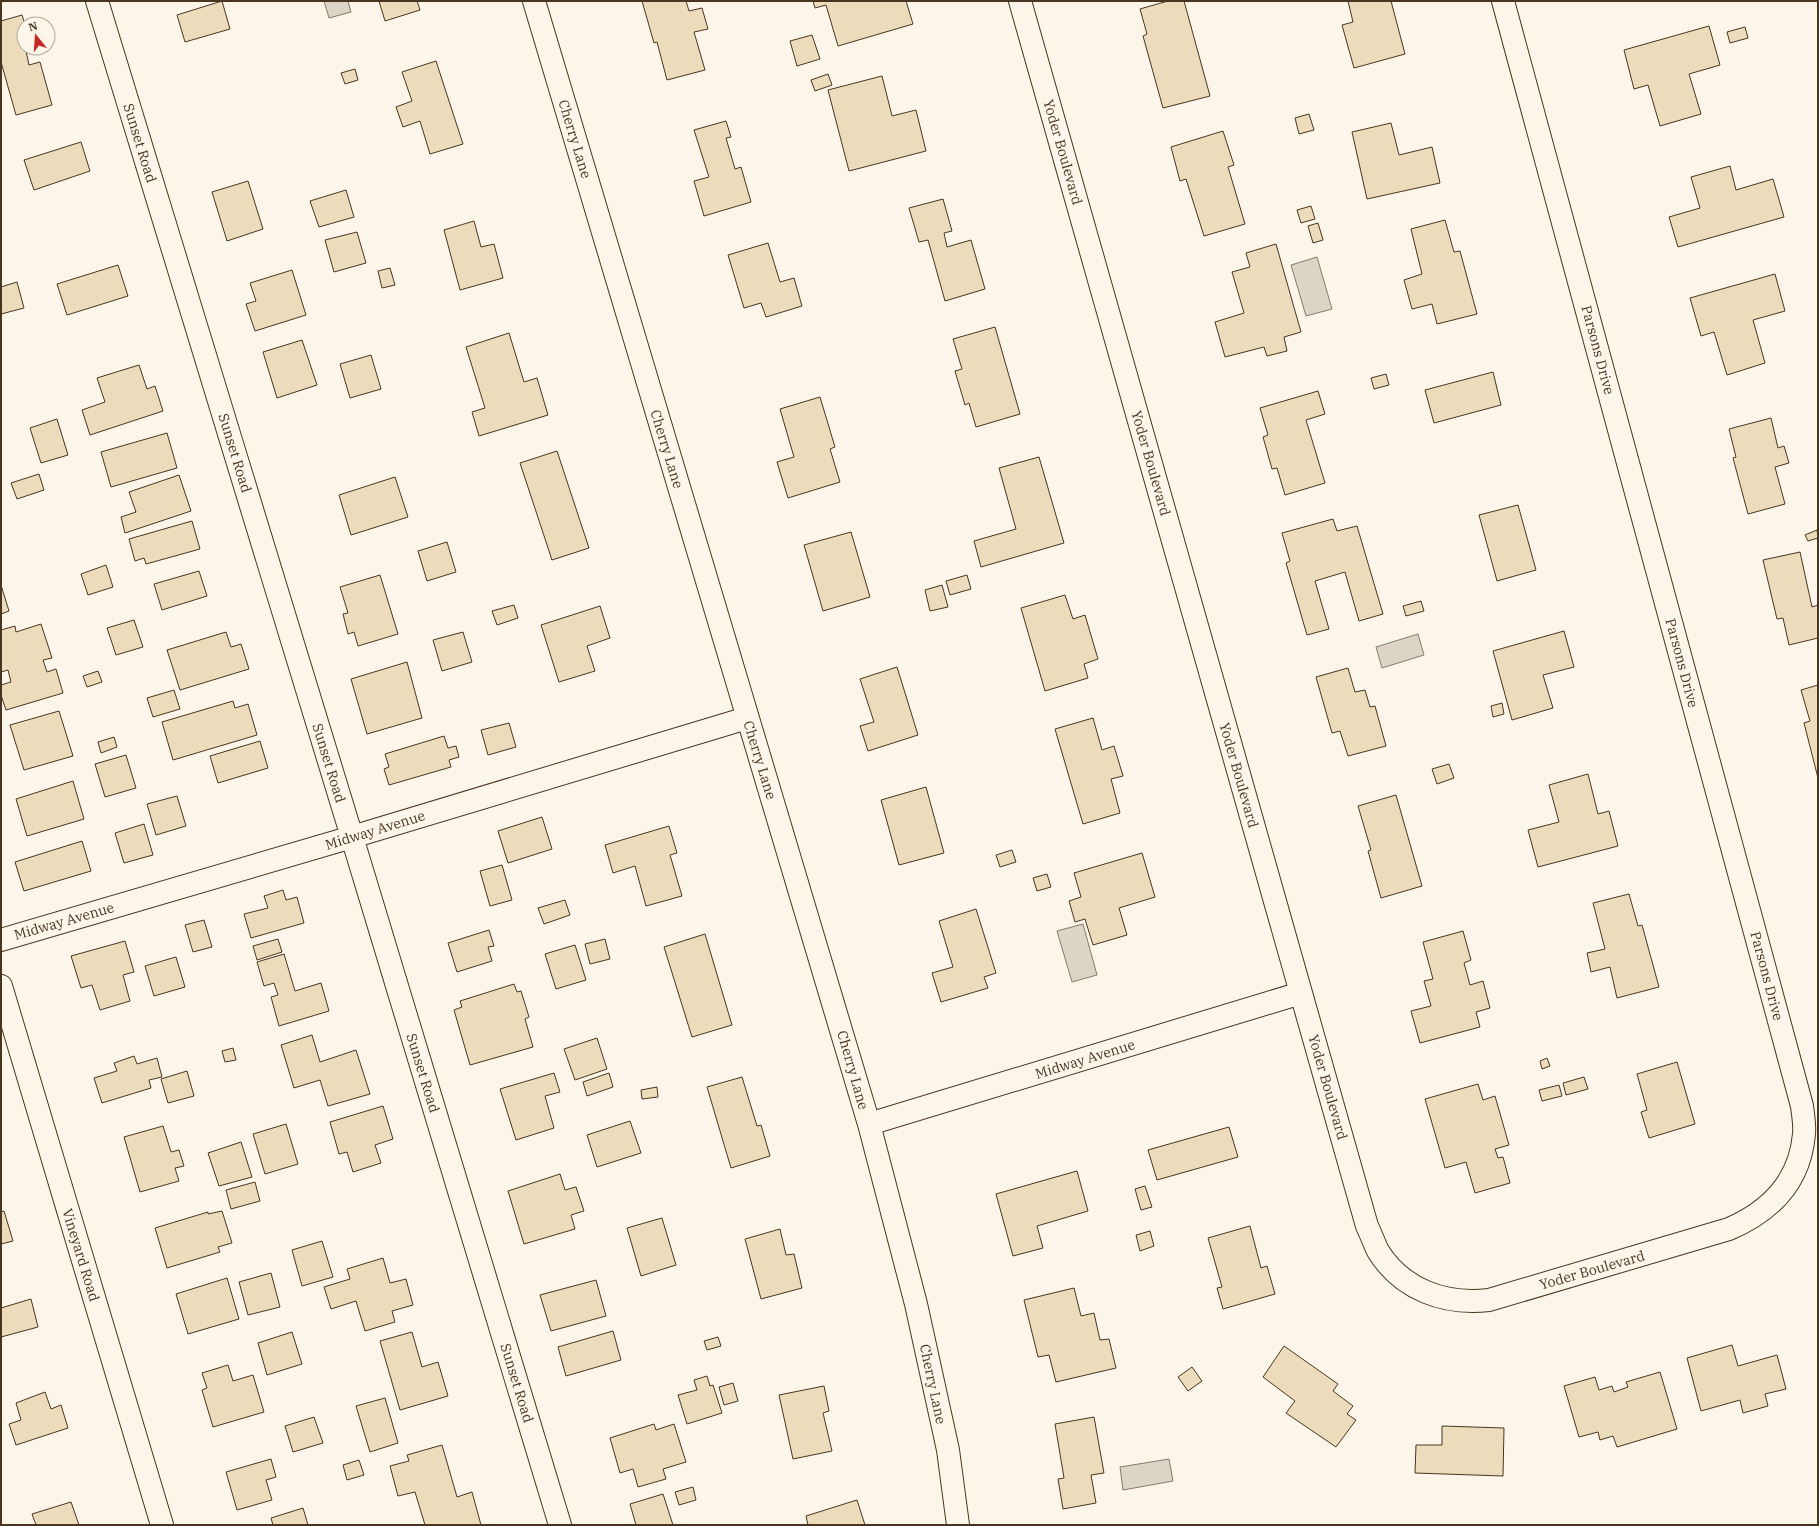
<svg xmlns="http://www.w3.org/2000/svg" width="1819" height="1526" viewBox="0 0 1819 1526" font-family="'IBM Plex Serif',serif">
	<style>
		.water { fill: #dcd4c6; stroke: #887966 }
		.building { fill: #ecdcbc; stroke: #4a3520 }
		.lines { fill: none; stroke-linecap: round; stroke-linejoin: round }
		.minor-casing { stroke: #4a3520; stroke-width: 24 }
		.minor { stroke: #fbf6e9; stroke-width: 22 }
		.labels { text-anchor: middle; stroke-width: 3; stroke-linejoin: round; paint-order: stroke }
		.street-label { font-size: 14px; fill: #4a3520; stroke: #fbf6e9 }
	</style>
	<rect width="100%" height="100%" fill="#fbf6e9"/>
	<path class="water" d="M 324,1 L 348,1 L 351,12 L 329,18 Z
		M 1317,257 L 1332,309 L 1306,316 L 1291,265 Z
		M 1418,634 L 1424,655 L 1382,668 L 1376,647 Z
		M 1083,924 L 1097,975 L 1072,982 L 1057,931 Z
		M 1169,1459 L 1173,1481 L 1123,1490 L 1120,1467 Z"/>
	<path class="building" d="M 222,1 L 230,29 L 185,42 L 177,15 Z
		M 379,1 L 417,1 L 420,10 L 385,21 Z
		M 642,1 L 686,1 L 689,11 L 702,8 L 708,29 L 694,32 L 705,70 L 667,80 L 657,42 L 654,43 Z
		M 813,1 L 906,1 L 913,24 L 838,46 L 826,5 L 815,8 Z
		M 1168,1 L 1184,1 L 1210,96 L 1163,108 L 1143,36 L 1147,34 L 1140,9 Z
		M 1348,1 L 1391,1 L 1405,54 L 1354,68 L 1342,25 L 1353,22 Z
		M 22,15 L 25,24 L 24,48 L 31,48 L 32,49 L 26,51 L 29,65 L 40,62 L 52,105 L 16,115 L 1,62 L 1,21 Z
		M 1709,26 L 1720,65 L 1689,74 L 1701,114 L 1660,126 L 1648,85 L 1634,89 L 1624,50 Z
		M 1745,27 L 1748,38 L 1730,43 L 1727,32 Z
		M 812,35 L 820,59 L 797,66 L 790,41 Z
		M 436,61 L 463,144 L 430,154 L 420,121 L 403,127 L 396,107 L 412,101 L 402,72 Z
		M 355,69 L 358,80 L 345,84 L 341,73 Z
		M 828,74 L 832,85 L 815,91 L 811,80 Z
		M 882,76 L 892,116 L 916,110 L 926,151 L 849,171 L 828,90 Z
		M 1309,114 L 1314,130 L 1299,134 L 1295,118 Z
		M 726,121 L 731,137 L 726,138 L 735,169 L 741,167 L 751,202 L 704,216 L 694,181 L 709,177 L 694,130 Z
		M 1391,123 L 1399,155 L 1432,147 L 1440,183 L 1367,199 L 1352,132 Z
		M 1223,131 L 1234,165 L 1228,167 L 1245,224 L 1204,236 L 1186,179 L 1180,181 L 1171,147 Z
		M 81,142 L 90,171 L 34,190 L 24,160 Z
		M 1730,166 L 1736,190 L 1773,179 L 1784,217 L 1678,247 L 1669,217 L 1700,208 L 1691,177 Z
		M 248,181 L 263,229 L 227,241 L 212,192 Z
		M 346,190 L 354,217 L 319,227 L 310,201 Z
		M 943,199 L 952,231 L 944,233 L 947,247 L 971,240 L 985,289 L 945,301 L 928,240 L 919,242 L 909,208 Z
		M 1311,206 L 1315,219 L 1301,223 L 1297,210 Z
		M 1445,220 L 1454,252 L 1460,251 L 1477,314 L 1437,324 L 1432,304 L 1412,309 L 1404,280 L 1422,274 L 1411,229 Z
		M 474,221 L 481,247 L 494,244 L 503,278 L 460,290 L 444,230 Z
		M 1318,223 L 1323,240 L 1313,243 L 1308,226 Z
		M 357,232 L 366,263 L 334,272 L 325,240 Z
		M 768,243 L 780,282 L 794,278 L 802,306 L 766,317 L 761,303 L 744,308 L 728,255 Z
		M 1276,244 L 1301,332 L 1284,337 L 1287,351 L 1267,356 L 1264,347 L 1225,357 L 1215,322 L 1244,313 L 1232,272 L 1250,267 L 1246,253 Z
		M 118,265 L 128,296 L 67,315 L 57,284 Z
		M 390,268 L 395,285 L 382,288 L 378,271 Z
		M 292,270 L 306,315 L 255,331 L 246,304 L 256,301 L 250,283 Z
		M 1775,274 L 1785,311 L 1753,320 L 1765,363 L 1727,375 L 1714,332 L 1701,336 L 1690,298 Z
		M 17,282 L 24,308 L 1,314 L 1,287 Z
		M 995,327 L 1020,414 L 976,427 L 969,403 L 965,405 L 955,371 L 962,369 L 953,339 Z
		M 509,333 L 524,382 L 537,378 L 548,415 L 479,436 L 472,412 L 485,408 L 466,347 Z
		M 302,340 L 317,385 L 277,398 L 263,352 Z
		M 371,355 L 381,389 L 350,398 L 340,364 Z
		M 139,365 L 147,389 L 155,386 L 163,411 L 90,435 L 82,410 L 105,402 L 97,378 Z
		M 1493,372 L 1501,405 L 1434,423 L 1425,390 Z
		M 1386,374 L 1389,385 L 1374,389 L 1371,378 Z
		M 1318,391 L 1325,414 L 1306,420 L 1325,483 L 1285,495 L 1277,468 L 1272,469 L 1263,437 L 1268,435 L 1260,408 Z
		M 820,397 L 835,447 L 830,449 L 840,482 L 788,498 L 777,462 L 794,457 L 780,409 Z
		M 1771,418 L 1778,448 L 1784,446 L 1789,463 L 1775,467 L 1785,504 L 1748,514 L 1733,458 L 1736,457 L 1729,429 Z
		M 57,419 L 68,455 L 41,463 L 30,428 Z
		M 167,433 L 177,468 L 111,487 L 101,452 Z
		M 557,451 L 589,548 L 552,560 L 520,463 Z
		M 1039,457 L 1064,543 L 981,567 L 974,541 L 1016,529 L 999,468 Z
		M 39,474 L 44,490 L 17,499 L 11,483 Z
		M 179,475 L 191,511 L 125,533 L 121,517 L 136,512 L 129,492 Z
		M 395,477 L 408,517 L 351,535 L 339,495 Z
		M 1518,505 L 1536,570 L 1497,581 L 1479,515 Z
		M 1333,519 L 1337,531 L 1357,526 L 1383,614 L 1359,621 L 1345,572 L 1315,581 L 1329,629 L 1307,635 L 1286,563 L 1290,561 L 1282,533 Z
		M 192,521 L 200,549 L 146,564 L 144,558 L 135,561 L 129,539 Z
		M 1817,530 L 1818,538 L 1808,541 L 1805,535 Z
		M 851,532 L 870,597 L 823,611 L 804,545 Z
		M 447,542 L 456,572 L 427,581 L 418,551 Z
		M 1800,552 L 1812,607 L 1818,605 L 1818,638 L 1789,645 L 1783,618 L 1777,619 L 1763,560 Z
		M 106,565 L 113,587 L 88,595 L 81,574 Z
		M 199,571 L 207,596 L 162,610 L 154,584 Z
		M 380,575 L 398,634 L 358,646 L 354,632 L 348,634 L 343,614 L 348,613 L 340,587 Z
		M 967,575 L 971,589 L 950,595 L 946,581 Z
		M 1,585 L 9,611 L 1,614 Z
		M 942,585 L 948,607 L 930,611 L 925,590 Z
		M 1065,595 L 1073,619 L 1085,615 L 1098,659 L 1084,664 L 1088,678 L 1045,691 L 1021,608 Z
		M 1421,601 L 1424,611 L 1406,616 L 1403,606 Z
		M 514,605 L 518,618 L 497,625 L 492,611 Z
		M 600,606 L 610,638 L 587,646 L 595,671 L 559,682 L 541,625 Z
		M 134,620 L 143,647 L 116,655 L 107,628 Z
		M 41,624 L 52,658 L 43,660 L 47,672 L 56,669 L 63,693 L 6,710 L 1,695 L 1,685 L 11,682 L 8,670 L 1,672 L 1,630 L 15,626 L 16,632 Z
		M 1564,631 L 1574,667 L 1543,675 L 1553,708 L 1512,720 L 1493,651 Z
		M 226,632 L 231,647 L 241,644 L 249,669 L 180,690 L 167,650 Z
		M 463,632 L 472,662 L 442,671 L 433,640 Z
		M 407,662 L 422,718 L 367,734 L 351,679 Z
		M 897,667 L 918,735 L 868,751 L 860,726 L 874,722 L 860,679 Z
		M 1348,668 L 1355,692 L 1365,690 L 1370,707 L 1375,706 L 1386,746 L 1348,756 L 1340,731 L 1332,733 L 1316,677 Z
		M 98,671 L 102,682 L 87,687 L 83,676 Z
		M 1818,685 L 1818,778 L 1804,723 L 1810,721 L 1801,690 Z
		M 174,690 L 180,709 L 153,717 L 147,698 Z
		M 233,701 L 235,708 L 248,704 L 257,735 L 173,760 L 162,722 Z
		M 1502,703 L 1504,714 L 1493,717 L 1491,706 Z
		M 59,711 L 73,756 L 24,770 L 10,725 Z
		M 1093,718 L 1102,750 L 1114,746 L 1123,776 L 1111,779 L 1120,813 L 1083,824 L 1055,729 Z
		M 509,723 L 516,747 L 488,755 L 481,730 Z
		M 444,736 L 448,748 L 456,746 L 459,757 L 449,760 L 451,767 L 389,785 L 384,769 L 389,767 L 385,754 Z
		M 114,737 L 117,747 L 101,753 L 98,742 Z
		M 260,741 L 268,768 L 218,783 L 210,756 Z
		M 126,755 L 136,788 L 105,797 L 95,764 Z
		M 1449,764 L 1454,778 L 1437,784 L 1432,769 Z
		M 1588,774 L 1598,814 L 1609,811 L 1618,846 L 1538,867 L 1528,830 L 1559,822 L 1549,785 Z
		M 73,781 L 84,819 L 27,836 L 16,799 Z
		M 926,787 L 944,853 L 899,865 L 881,800 Z
		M 1396,795 L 1422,886 L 1381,898 L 1368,851 L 1371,850 L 1358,806 Z
		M 177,796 L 186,826 L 156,835 L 147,804 Z
		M 542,817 L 552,849 L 508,863 L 498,831 Z
		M 144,824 L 153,855 L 124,863 L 115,833 Z
		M 669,826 L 677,853 L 670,855 L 682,896 L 646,906 L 635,866 L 613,873 L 605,845 Z
		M 82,841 L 91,871 L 24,891 L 15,862 Z
		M 1012,850 L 1016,862 L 1000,867 L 996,855 Z
		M 1142,853 L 1155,897 L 1119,908 L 1127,935 L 1093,945 L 1085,919 L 1075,922 L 1069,901 L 1081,897 L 1074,873 Z
		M 502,865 L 512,900 L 490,906 L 480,871 Z
		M 1047,874 L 1051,887 L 1037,891 L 1033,878 Z
		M 283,890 L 286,900 L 297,897 L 304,923 L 251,938 L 244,914 L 268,908 L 264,896 Z
		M 1629,894 L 1638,926 L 1642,925 L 1659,987 L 1617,998 L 1610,967 L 1591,972 L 1587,953 L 1605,949 L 1593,903 Z
		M 565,900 L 570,915 L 544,924 L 538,908 Z
		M 976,909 L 996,973 L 984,977 L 988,988 L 941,1002 L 932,973 L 953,967 L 939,921 Z
		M 204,920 L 212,947 L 193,952 L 185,925 Z
		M 489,930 L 494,946 L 488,947 L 492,961 L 457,972 L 448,943 Z
		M 1463,931 L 1471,960 L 1464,963 L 1470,985 L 1483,981 L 1490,1008 L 1476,1012 L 1480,1027 L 1420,1043 L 1411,1011 L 1431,1006 L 1424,981 L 1433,979 L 1423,942 Z
		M 705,934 L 732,1025 L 692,1037 L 664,947 Z
		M 278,939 L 282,952 L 257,960 L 253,946 Z
		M 605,939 L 610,959 L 590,964 L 585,944 Z
		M 125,941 L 134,972 L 123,975 L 130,1001 L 100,1010 L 92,985 L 81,988 L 71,956 Z
		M 575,945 L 586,980 L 556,989 L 545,954 Z
		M 284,954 L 295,991 L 321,983 L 329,1011 L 279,1026 L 271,997 L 278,995 L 274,983 L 264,986 L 257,962 Z
		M 176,957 L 185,987 L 154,996 L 145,966 Z
		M 514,984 L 517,992 L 521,991 L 529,1017 L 525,1019 L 533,1047 L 470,1065 L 454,1010 L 462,1007 L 460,1001 Z
		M 312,1035 L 320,1062 L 356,1050 L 370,1094 L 328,1106 L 320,1080 L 294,1088 L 281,1045 Z
		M 597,1038 L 607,1069 L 575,1080 L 564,1049 Z
		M 233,1048 L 236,1060 L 225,1062 L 222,1051 Z
		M 134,1056 L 137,1064 L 157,1058 L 162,1077 L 149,1080 L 151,1088 L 102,1103 L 94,1078 L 117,1071 L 114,1063 Z
		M 1547,1058 L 1550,1066 L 1542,1069 L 1540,1061 Z
		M 1677,1062 L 1695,1124 L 1649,1138 L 1641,1112 L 1647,1110 L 1637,1074 Z
		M 187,1071 L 194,1096 L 168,1103 L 161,1079 Z
		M 554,1073 L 560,1092 L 545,1096 L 554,1128 L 516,1140 L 500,1089 Z
		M 609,1073 L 613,1087 L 587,1096 L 583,1082 Z
		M 742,1077 L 757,1126 L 761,1125 L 770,1156 L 731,1168 L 707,1087 Z
		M 1584,1077 L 1588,1089 L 1566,1095 L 1563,1083 Z
		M 1478,1084 L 1483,1100 L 1495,1096 L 1509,1145 L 1495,1149 L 1498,1158 L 1503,1157 L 1510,1183 L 1475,1193 L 1466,1162 L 1445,1168 L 1425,1099 Z
		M 1559,1085 L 1562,1096 L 1542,1101 L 1539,1090 Z
		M 657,1087 L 658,1097 L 642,1099 L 641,1090 Z
		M 383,1106 L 393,1139 L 375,1145 L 381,1163 L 353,1172 L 347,1152 L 339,1154 L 330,1122 Z
		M 630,1121 L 641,1153 L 597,1167 L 587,1135 Z
		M 286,1124 L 298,1164 L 265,1174 L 253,1134 Z
		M 163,1126 L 171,1152 L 179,1150 L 184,1166 L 175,1168 L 179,1181 L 140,1192 L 124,1137 Z
		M 1229,1127 L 1238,1157 L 1157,1180 L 1148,1150 Z
		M 241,1142 L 252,1177 L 219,1186 L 208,1153 Z
		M 1077,1171 L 1088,1211 L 1037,1226 L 1043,1248 L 1013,1256 L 996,1194 Z
		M 560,1174 L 565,1190 L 576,1187 L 584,1211 L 571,1215 L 575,1229 L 524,1244 L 508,1191 Z
		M 255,1182 L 260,1201 L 231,1209 L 226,1190 Z
		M 1145,1186 L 1152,1207 L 1141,1210 L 1135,1189 Z
		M 4,1211 L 13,1241 L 1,1244 L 1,1212 Z
		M 222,1211 L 232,1243 L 218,1247 L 220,1252 L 167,1268 L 155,1228 L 208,1212 L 208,1214 Z
		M 662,1218 L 676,1265 L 641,1276 L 627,1228 Z
		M 1250,1226 L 1261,1268 L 1267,1266 L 1275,1294 L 1223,1309 L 1217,1288 L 1222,1287 L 1208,1238 Z
		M 780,1229 L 786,1255 L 794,1254 L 802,1288 L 761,1299 L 745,1239 Z
		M 1150,1231 L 1154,1246 L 1140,1251 L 1136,1235 Z
		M 322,1241 L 333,1277 L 302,1286 L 292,1250 Z
		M 383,1258 L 390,1283 L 406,1279 L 413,1305 L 392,1311 L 395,1322 L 365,1331 L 356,1301 L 331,1309 L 324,1287 L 350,1279 L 347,1269 Z
		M 271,1273 L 280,1307 L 248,1315 L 239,1282 Z
		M 227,1278 L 239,1319 L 188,1334 L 176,1294 Z
		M 596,1280 L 606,1316 L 551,1331 L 540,1295 Z
		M 1074,1288 L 1081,1316 L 1094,1313 L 1100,1340 L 1109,1339 L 1116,1368 L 1056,1382 L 1049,1355 L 1038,1357 L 1024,1300 Z
		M 31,1299 L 38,1327 L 1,1337 L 1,1308 Z
		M 613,1331 L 621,1360 L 566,1376 L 558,1347 Z
		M 292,1332 L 302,1364 L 267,1375 L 258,1343 Z
		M 412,1332 L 422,1367 L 438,1362 L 448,1396 L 400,1410 L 380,1341 Z
		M 718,1337 L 721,1346 L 707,1350 L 704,1341 Z
		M 1732,1345 L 1738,1366 L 1777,1355 L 1786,1389 L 1765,1394 L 1768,1406 L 1743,1413 L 1740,1400 L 1701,1411 L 1687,1358 Z
		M 1284,1346 L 1338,1384 L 1333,1391 L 1353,1406 L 1347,1414 L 1356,1420 L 1336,1447 L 1286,1413 L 1295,1401 L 1263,1377 Z
		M 228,1365 L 233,1381 L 253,1375 L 264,1412 L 213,1427 L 202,1390 L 207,1388 L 202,1373 Z
		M 1192,1367 L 1202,1381 L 1188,1391 L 1178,1377 Z
		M 1660,1372 L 1677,1429 L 1617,1447 L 1613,1436 L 1600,1440 L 1598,1432 L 1579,1437 L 1564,1386 L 1595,1377 L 1599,1390 L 1612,1386 L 1614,1392 L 1628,1387 L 1626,1382 Z
		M 707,1376 L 710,1386 L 713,1385 L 722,1413 L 687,1424 L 678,1395 L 697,1390 L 694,1380 Z
		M 733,1383 L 738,1401 L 724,1405 L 719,1387 Z
		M 824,1386 L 829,1411 L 823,1413 L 832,1451 L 793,1459 L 779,1395 Z
		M 45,1392 L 51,1409 L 61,1405 L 68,1428 L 16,1445 L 9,1424 L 21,1420 L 16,1403 Z
		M 385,1398 L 398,1443 L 370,1452 L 356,1406 Z
		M 314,1417 L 323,1443 L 293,1452 L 285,1426 Z
		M 1094,1417 L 1104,1473 L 1091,1475 L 1096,1503 L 1063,1509 L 1058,1479 L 1064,1478 L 1055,1424 Z
		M 654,1424 L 656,1430 L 674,1424 L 686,1462 L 663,1469 L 666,1479 L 638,1487 L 633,1469 L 620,1473 L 610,1438 Z
		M 1442,1426 L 1504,1428 L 1503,1476 L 1415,1473 L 1416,1445 L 1442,1445 Z
		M 442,1445 L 457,1497 L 472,1492 L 481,1525 L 425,1525 L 415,1492 L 398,1496 L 390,1466 L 409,1461 L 407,1455 Z
		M 271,1459 L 276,1477 L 266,1480 L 272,1500 L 237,1510 L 226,1472 Z
		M 359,1460 L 364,1475 L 347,1480 L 343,1465 Z
		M 693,1487 L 696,1500 L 679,1505 L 675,1492 Z
		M 663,1494 L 673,1525 L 636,1525 L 630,1504 Z
		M 857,1500 L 865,1525 L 808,1525 L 806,1516 Z
		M 71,1502 L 79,1525 L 36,1525 L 32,1514 Z
		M 303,1508 L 308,1525 L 273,1525 L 271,1518 Z"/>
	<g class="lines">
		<g class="minor-casing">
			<path id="minor" d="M 97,1 L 352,837 L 560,1525
				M 534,1 L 869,1124 L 916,1304 L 948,1450 L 958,1525
				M 1020,1 L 1367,1226 C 1371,1234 1374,1243 1378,1251 C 1402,1290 1445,1305 1489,1300 L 1729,1229 C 1771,1211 1800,1181 1804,1134 C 1805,1125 1803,1115 1802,1106 L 1503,1
				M 1,940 L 352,837 L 747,718
				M 1,986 L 162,1525
				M 869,1124 L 1301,993"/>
		</g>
		<use href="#minor" class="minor"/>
	</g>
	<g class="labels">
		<g class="street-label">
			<text transform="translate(575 139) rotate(73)" y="5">Cherry Lane</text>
			<text transform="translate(140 143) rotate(73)" y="5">Sunset Road</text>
			<text transform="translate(1063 152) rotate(74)" y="5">Yoder Boulevard</text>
			<text transform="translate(1598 350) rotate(75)" y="5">Parsons Drive</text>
			<text transform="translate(667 449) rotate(73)" y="5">Cherry Lane</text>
			<text transform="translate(235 453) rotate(73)" y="5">Sunset Road</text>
			<text transform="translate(1151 463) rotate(74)" y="5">Yoder Boulevard</text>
			<text transform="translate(1682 663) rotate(75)" y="5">Parsons Drive</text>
			<text transform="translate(760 760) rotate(73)" y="5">Cherry Lane</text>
			<text transform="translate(329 763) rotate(73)" y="5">Sunset Road</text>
			<text transform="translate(1239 775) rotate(74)" y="5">Yoder Boulevard</text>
			<text transform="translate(375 830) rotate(-17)" y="5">Midway Avenue</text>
			<text transform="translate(64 921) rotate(-16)" y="5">Midway Avenue</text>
			<text transform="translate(1767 976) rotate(75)" y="5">Parsons Drive</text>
			<text transform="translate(1085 1059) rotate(-17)" y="5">Midway Avenue</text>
			<text transform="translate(853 1070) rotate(74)" y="5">Cherry Lane</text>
			<text transform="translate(423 1073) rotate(73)" y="5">Sunset Road</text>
			<text transform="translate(1328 1087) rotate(74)" y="5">Yoder Boulevard</text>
			<text transform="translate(81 1255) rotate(73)" y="5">Vineyard Road</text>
			<text transform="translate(1592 1270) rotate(-16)" y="5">Yoder Boulevard</text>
			<text transform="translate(517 1383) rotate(73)" y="5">Sunset Road</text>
			<text transform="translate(933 1384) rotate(78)" y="5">Cherry Lane</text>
		</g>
	</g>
	<rect width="1819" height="1526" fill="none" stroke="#4a3520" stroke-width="4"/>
	<g transform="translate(36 36) rotate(343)"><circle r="19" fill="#fbf6e9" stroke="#b4a999"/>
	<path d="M0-3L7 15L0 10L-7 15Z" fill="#c62828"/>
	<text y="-6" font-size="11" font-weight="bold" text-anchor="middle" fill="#4a3520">N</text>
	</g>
</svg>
